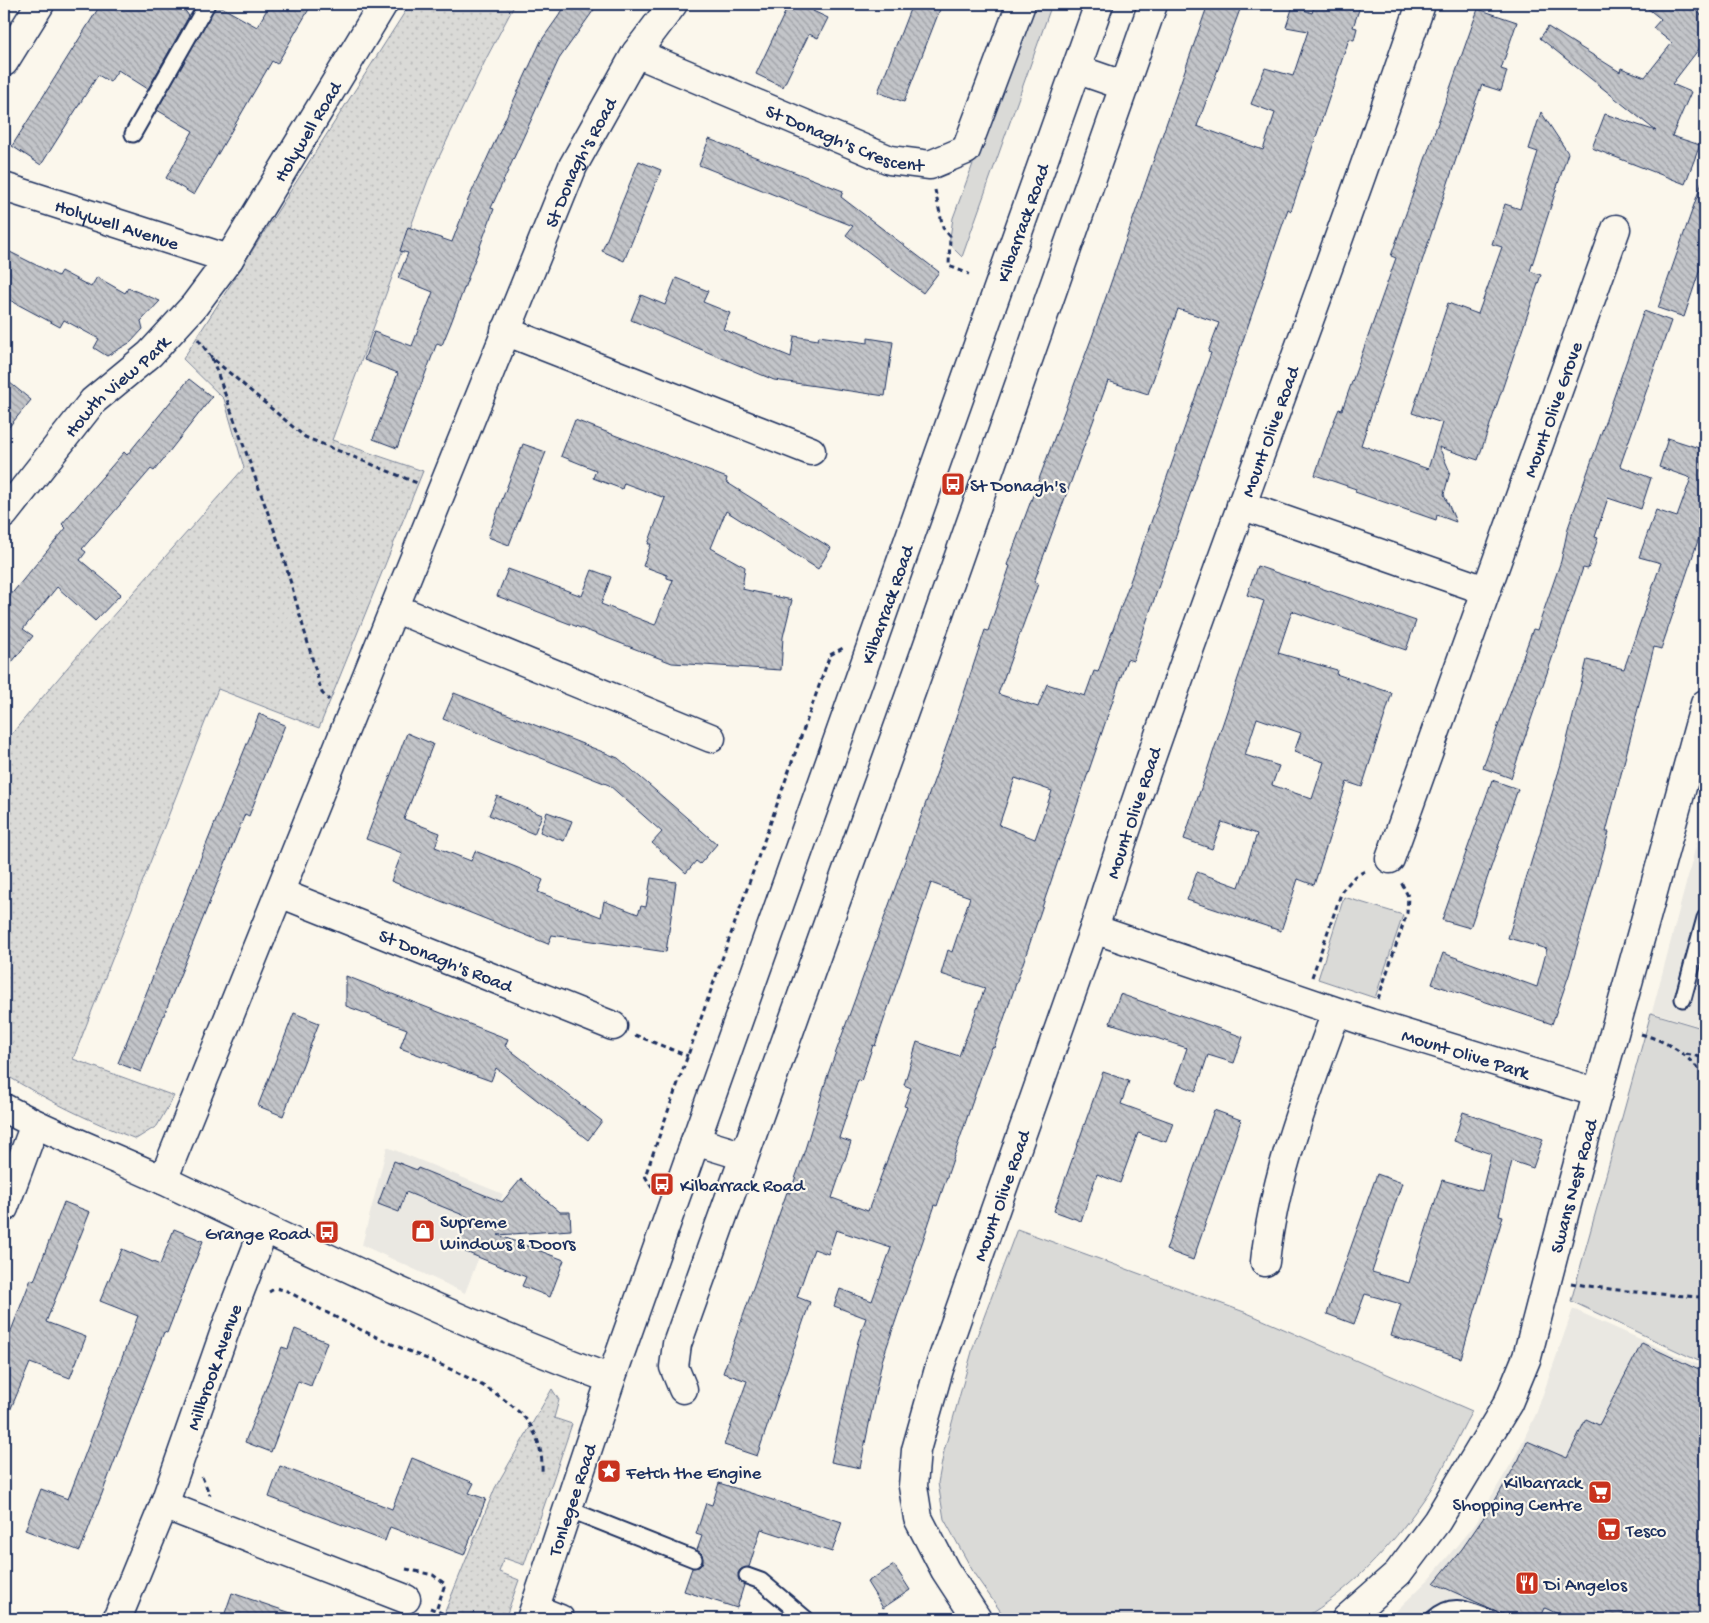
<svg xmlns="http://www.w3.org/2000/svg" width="1709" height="1623" viewBox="0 0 1709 1623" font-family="'Gochi Hand',sans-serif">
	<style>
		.built { fill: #eae8e2 }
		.grass { fill: url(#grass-dots); stroke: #7a849a }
		.green { fill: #dadad7; stroke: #7a849a }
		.building { fill: url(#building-back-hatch); stroke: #1b2f5e; fill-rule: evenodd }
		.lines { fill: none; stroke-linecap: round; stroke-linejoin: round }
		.service-casing { stroke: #1b2f5e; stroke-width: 19 }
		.minor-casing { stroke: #1b2f5e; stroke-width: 31 }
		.secondary-casing { stroke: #1b2f5e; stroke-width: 31 }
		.path { stroke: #1b2f5e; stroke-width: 3; stroke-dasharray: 5 4; stroke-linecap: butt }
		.service { stroke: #fbf7ec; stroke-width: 15 }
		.minor { stroke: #fbf7ec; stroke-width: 28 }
		.secondary { stroke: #fbf7ec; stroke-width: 28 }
		.labels { text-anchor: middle; stroke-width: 4.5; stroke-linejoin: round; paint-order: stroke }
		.street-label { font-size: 19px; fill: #1b2f5e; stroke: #fbf7ec }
		.poi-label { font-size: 19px; fill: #1b2f5e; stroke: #fbf7ec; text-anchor: start }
	</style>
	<defs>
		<pattern id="grass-dots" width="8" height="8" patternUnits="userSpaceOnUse" patternTransform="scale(1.25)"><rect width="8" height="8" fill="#dadad7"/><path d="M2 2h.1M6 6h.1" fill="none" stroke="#babbbb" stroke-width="1.8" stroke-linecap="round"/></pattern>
		<pattern id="building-back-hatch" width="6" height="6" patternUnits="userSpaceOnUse" patternTransform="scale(1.25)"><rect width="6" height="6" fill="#c3c5c9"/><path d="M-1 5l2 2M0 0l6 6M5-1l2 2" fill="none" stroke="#9ea0a6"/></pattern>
	</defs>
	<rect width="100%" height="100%" fill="#fbf7ec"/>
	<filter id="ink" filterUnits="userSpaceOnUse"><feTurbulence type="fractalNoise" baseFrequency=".02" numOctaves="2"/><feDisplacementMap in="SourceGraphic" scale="10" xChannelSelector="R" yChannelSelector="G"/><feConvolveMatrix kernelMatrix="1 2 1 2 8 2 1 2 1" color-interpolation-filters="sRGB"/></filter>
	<g filter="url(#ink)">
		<path class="built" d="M 1705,812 L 1705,1028 L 1652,1012 Z
			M 387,1147 L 503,1194 L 465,1293 L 362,1245 Z
			M 1573,1309 L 1705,1368 L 1705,1619 L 1388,1619 L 1429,1579 L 1474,1525 L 1514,1459 L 1536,1414 Z"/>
		<path class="grass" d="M 410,4 L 515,4 L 487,57 L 428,180 L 332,440 L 423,471 L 319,728 L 218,689 L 73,1059 L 174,1096 L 157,1126 L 136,1139 C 89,1121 47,1100 4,1074 L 4,743 L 78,655 L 244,468 L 224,399 L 183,359 Z
			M 552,1389 L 559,1400 L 554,1418 L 572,1424 L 524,1565 L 504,1558 L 499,1572 L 519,1580 L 505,1619 L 442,1619 L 495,1488 Z"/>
		<path class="green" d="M 1032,4 L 1052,4 L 962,257 L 949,244 L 953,218 Z
			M 1344,897 L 1403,915 L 1375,998 L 1318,979 Z
			M 1651,1013 L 1705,1029 L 1705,1364 L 1571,1301 Z
			M 1017,1229 L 1247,1313 L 1472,1411 C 1455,1441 1442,1475 1422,1502 C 1390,1548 1350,1591 1302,1619 L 1006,1619 L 975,1575 L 944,1519 L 938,1483 L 944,1451 L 975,1341 Z"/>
		<path class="building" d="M 101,4 L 180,4 L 189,16 L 148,89 L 118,70 L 110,82 L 98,75 L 41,165 L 12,146 Z
			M 216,4 L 257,27 L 270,4 L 312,4 L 277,64 L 272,61 L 194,195 L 166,178 L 193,131 L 157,110 Z
			M 567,4 L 598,4 L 559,59 L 491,208 L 494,209 L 451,323 L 442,345 L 437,343 L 397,448 L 373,439 L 398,373 L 364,360 L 374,332 L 412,346 L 433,292 L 398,278 L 408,253 L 400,251 L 408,227 L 452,242 L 468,200 L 541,41 Z
			M 789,4 L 817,4 L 813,11 L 828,18 L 818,38 L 809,34 L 783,87 L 756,74 Z
			M 912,4 L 942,4 L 904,102 L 878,92 Z
			M 1208,4 L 1242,4 L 1197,126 L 1263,150 L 1275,113 L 1251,104 L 1265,68 L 1293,76 L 1308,31 L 1286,27 L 1293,6 L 1312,13 L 1315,4 L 1361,4 L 1353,27 L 1357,28 L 1354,40 L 1349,39 L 1291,211 L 1288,209 L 1133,661 L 1127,659 L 994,1048 L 992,1047 L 985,1065 L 937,1206 L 935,1205 L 882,1361 L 860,1468 L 831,1462 L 858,1341 L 866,1318 L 834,1306 L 840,1289 L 872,1301 L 891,1248 L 836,1230 L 828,1254 L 814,1249 L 805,1274 L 797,1297 L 810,1302 L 757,1456 L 724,1445 L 747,1381 L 723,1373 L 787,1192 L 790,1193 L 802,1159 L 828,1074 L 950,736 L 985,630 L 988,631 L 1010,566 L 1007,565 L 1092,337 ZM 1178,309 L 1219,323 L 1208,352 L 1211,353 L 1098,672 L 1094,671 L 1085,696 L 1047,684 L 1038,707 L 998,694 L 1038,584 L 1034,582 L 1108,381 L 1148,394 ZM 1015,778 L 1052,791 L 1035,839 L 999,825 ZM 931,883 L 970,897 L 952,952 L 948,950 L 941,974 L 985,988 L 959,1056 L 917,1042 L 904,1085 L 911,1088 L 904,1106 L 907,1107 L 868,1211 L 832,1198 L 851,1142 L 839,1138 L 858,1080 L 861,1081 L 873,1045 L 875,1046 Z
			M 1642,4 L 1688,4 L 1705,18 L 1705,41 L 1672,84 L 1691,92 L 1672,136 L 1700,145 L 1685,184 L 1592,148 L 1605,114 L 1656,131 L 1540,38 L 1548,27 L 1620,72 L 1621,68 L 1645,77 L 1672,43 L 1653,28 L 1661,19 Z
			M 1478,9 L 1517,22 L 1501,69 L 1507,71 L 1501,91 L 1482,85 L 1472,111 L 1361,445 L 1428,469 L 1442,423 L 1412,413 L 1448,303 L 1478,314 L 1502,247 L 1492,244 L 1505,204 L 1520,209 L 1538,152 L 1529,149 L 1541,112 L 1568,153 L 1530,271 L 1541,275 L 1478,460 L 1439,447 L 1450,472 L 1444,494 L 1456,522 L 1437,515 L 1436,520 L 1355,492 L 1356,489 L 1315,475 L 1331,428 L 1339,409 L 1342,410 L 1396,258 L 1391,256 Z
			M 709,139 L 843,191 L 841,197 L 939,272 L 923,293 L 846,235 L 853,226 L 699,165 Z
			M 639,161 L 661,170 L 624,261 L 602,251 Z
			M 1702,182 L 1705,183 L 1705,254 L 1684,317 L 1658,308 Z
			M 4,249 L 58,276 L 61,271 L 91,287 L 97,277 L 125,293 L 128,288 L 160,301 L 141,321 L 143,329 L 131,342 L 107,356 L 94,348 L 99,339 L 64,320 L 60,327 L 4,297 Z
			M 676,278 L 708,291 L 703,302 L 730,313 L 723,329 L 791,357 L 794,336 L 818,340 L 819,336 L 868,343 L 868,338 L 893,342 L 885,396 L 774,380 L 631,320 L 641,295 L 665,305 Z
			M 1644,311 L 1671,321 L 1620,466 L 1651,478 L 1641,509 L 1608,498 L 1595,537 L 1598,538 L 1588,569 L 1583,568 L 1511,778 L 1483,768 L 1533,629 L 1537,630 L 1561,561 L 1568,528 Z
			M 4,378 L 31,400 L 4,433 Z
			M 189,379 L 212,397 L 154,471 L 151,469 L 82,549 L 86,552 L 80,560 L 121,594 L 95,621 L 57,587 L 23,629 L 33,636 L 4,672 L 4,603 L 66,528 L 62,524 L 90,491 L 124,452 L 127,455 Z
			M 575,420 L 727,478 L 726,482 L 831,548 L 818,569 L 726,511 L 711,548 L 745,567 L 742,589 L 792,600 L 783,637 L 781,670 L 672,663 L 497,596 L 508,569 L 582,596 L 592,570 L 611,577 L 601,604 L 655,625 L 673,580 L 667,578 L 667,575 L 643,566 L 651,544 L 648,544 L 665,498 L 624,483 L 622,489 L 593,478 L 596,470 L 561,456 Z
			M 1668,438 L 1702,449 L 1705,447 L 1705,520 L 1661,649 L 1654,647 L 1606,832 L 1609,832 L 1569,975 L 1552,1024 L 1432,984 L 1443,953 L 1537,987 L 1547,949 L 1508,938 L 1561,764 L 1587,660 L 1624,669 L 1661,563 L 1639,557 L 1656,510 L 1677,517 L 1691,478 L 1659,467 Z
			M 523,444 L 546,452 L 509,545 L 488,537 Z
			M 1257,566 L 1416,621 L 1406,650 L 1292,611 L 1278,653 L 1337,670 L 1336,674 L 1392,693 L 1362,787 L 1347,782 L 1314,885 L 1298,879 L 1281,931 L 1187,900 L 1197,872 L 1239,887 L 1257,834 L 1222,822 L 1212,849 L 1184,839 L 1264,601 L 1247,595 ZM 1257,718 L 1301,733 L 1294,752 L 1324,762 L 1312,799 L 1272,785 L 1279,766 L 1245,755 Z
			M 454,693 L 618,758 L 717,844 L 700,864 L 696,861 L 686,873 L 652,843 L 662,832 L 609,785 L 443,719 Z
			M 259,714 L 285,725 L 249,816 L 245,814 L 141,1072 L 118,1063 Z
			M 407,733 L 433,744 L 404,819 L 440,833 L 435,847 L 471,861 L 475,851 L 518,868 L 543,880 L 538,892 L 601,917 L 604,901 L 638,914 L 641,906 L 646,907 L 651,878 L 676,882 L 666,952 L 552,935 L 548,944 L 391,881 L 402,853 L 366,839 Z
			M 1492,780 L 1518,789 L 1470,928 L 1442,920 Z
			M 497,796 L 542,815 L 534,834 L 489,815 Z
			M 547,812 L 572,821 L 564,841 L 540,832 Z
			M 346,976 L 508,1039 L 505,1046 L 602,1121 L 588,1140 L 496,1068 L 491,1081 L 400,1048 L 407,1029 L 346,1006 Z
			M 1120,994 L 1243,1037 L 1234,1063 L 1208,1055 L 1196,1091 L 1175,1083 L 1187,1048 L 1110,1023 Z
			M 294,1013 L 319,1023 L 283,1116 L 258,1106 Z
			M 1103,1072 L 1129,1081 L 1121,1104 L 1173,1123 L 1166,1142 L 1138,1133 L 1120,1183 L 1097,1174 L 1081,1221 L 1054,1211 Z
			M 1214,1110 L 1241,1120 L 1193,1260 L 1166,1250 Z
			M 1463,1112 L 1543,1139 L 1533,1168 L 1512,1161 L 1499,1215 L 1503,1216 L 1461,1358 L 1391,1336 L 1401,1304 L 1365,1294 L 1354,1324 L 1327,1314 L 1377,1174 L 1402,1183 L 1372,1272 L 1409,1283 L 1442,1180 L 1482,1191 L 1491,1154 L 1454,1141 Z
			M 394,1161 L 417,1170 L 418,1168 L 502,1202 L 521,1179 L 560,1212 L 570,1212 L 571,1230 L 498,1235 L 564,1260 L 550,1297 L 522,1286 L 526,1277 L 456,1248 L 468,1217 L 406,1192 L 399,1212 L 378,1204 Z
			M 64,1202 L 90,1212 L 46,1322 L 86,1337 L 70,1378 L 30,1363 L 4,1425 L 4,1349 L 31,1279 L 34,1281 Z
			M 174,1229 L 203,1241 L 167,1333 L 164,1332 L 80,1551 L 25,1530 L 41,1489 L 68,1499 L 138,1316 L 100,1301 L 122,1249 L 160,1265 Z
			M 295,1329 L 327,1342 L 311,1386 L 298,1381 L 271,1452 L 245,1442 L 282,1347 L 288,1349 Z
			M 1642,1343 L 1705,1373 L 1705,1619 L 1569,1619 L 1545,1608 L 1540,1619 L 1514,1619 L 1434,1583 L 1462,1549 L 1493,1504 L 1519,1459 L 1527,1441 L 1567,1458 L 1586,1419 L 1599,1425 Z
			M 412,1458 L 474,1483 L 469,1493 L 486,1499 L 464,1555 L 390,1527 L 385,1541 L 269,1497 L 280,1466 L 392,1509 Z
			M 719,1483 L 842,1522 L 832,1552 L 761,1529 L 749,1567 L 741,1569 L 738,1573 L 740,1582 L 744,1585 L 737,1608 L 684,1591 L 692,1568 L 699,1567 L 703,1562 L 702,1554 L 697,1550 L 702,1536 L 696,1534 L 706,1503 L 712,1505 Z
			M 894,1565 L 910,1590 L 883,1608 L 867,1582 Z
			M 232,1593 L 300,1616 L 299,1619 L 223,1619 Z"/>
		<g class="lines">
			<g class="service-casing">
				<path id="service" d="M 133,134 L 207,4
					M 1683,999 L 1705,918
					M 568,1509 L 694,1559
					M 747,1576 L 761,1581 L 806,1619
					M 1433,1619 C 1453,1600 1469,1611 1492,1619"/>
			</g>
			<g class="minor-casing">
				<g id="minor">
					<path id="s1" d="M 636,53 L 890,160 L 930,165 L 966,150 L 1021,4"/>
					<path d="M 4,62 L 40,4"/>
					<path d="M 1076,69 L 1125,86"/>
					<path id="s2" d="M 4,187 L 229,259"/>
					<path d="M 505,331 L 811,451"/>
					<path d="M 1241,505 L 1485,590"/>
					<path id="s3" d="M 4,514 L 93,401 L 150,354 L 194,306 L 229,259 L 383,4"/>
					<path d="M 394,608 L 711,738"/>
					<path id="s4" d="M 1390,859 L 1616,229"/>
					<path id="s5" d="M 280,893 L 613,1026"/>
					<path id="s6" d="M 1094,929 L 1370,1023 L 1598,1093"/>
					<path d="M 695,1141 L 744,1156"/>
					<path id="s7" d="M 163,1180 L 573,166 L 636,53 L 673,4"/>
					<path d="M 4,1208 L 35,1124"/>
					<path d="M 1265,1262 C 1274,1175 1307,1094 1336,1012"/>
					<path d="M 683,1389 L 674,1367 L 677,1344 L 925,653 L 1153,4"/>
					<path d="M 164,1505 L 406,1599"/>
					<path id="s8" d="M 117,1619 L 164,1505 L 227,1325 L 264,1229"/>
					<path id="s9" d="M 977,1619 L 945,1570 L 918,1518 L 913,1486 L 916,1450 L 939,1369 L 1094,929 C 1121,841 1152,754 1183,667 C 1262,446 1346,226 1421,4"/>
					<path id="s10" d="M 1346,1619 L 1398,1573 L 1437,1521 L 1508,1403 L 1527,1357 L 1569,1196 L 1705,704"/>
				</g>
			</g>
			<g class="secondary-casing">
				<g id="secondary">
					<path d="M 4,1108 C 56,1136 112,1156 165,1181 C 312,1251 459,1323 611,1379"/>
					<path d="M 535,1609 L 560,1619"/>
					<path id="s11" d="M 531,1619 L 611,1379 L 1099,4"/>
				</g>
			</g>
			<path class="path" d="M 935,190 L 943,228 L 950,236 L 949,266 L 969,274
				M 198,339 L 212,358 L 305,437 L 417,483
				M 212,358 L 282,552 L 322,693 L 329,700
				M 1312,977 L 1342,891 L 1355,876 L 1367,870
				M 1378,999 L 1407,913 L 1408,896 L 1401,882
				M 1641,1034 C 1671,1043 1685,1053 1705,1076
				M 635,1035 L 688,1056
				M 1686,1054 L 1705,1058
				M 652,1188 L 645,1176 L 830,655 L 843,648
				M 1571,1283 C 1614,1291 1657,1294 1700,1297 L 1705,1293
				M 269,1292 L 276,1288 L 287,1291 C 318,1308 349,1325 381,1339 C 426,1360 486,1379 521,1414 C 537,1429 543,1452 542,1473
				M 202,1477 L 210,1495
				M 406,1569 L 433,1575 L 445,1584 L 436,1611
				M 430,1608 L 457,1619"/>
			<use href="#service" class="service"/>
			<use href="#minor" class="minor"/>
			<use href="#secondary" class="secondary"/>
		</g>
	</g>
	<defs>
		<g id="bus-square" transform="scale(1.25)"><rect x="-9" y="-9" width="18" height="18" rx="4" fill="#c8321e" stroke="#fbf7ec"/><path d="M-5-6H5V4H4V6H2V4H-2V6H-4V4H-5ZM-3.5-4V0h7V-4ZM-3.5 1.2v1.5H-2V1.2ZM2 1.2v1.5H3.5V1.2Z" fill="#fff"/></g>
		<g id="shop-square" transform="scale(1.25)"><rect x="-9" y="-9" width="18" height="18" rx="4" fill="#c8321e" stroke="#fbf7ec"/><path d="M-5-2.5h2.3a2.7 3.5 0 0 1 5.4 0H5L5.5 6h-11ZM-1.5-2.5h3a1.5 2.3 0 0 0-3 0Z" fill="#fff"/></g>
		<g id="sight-square" transform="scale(1.25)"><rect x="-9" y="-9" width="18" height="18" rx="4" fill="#c8321e" stroke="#fbf7ec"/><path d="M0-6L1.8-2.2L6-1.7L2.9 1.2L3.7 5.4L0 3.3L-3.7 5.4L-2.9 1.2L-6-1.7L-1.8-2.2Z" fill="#fff"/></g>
		<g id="supermarket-square" transform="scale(1.25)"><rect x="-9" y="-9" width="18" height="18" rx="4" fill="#c8321e" stroke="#fbf7ec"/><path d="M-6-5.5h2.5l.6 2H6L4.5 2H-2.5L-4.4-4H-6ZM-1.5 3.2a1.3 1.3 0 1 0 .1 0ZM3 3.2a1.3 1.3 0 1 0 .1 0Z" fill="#fff"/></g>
		<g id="restaurant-square" transform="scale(1.25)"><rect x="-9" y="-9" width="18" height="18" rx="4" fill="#c8321e" stroke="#fbf7ec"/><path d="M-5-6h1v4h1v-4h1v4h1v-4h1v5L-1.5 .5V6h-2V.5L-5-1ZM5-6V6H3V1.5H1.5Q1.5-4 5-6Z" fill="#fff"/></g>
	</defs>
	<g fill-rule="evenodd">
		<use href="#bus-square" x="953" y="484"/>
		<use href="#bus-square" x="662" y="1184"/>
		<use href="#shop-square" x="423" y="1231"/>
		<use href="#bus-square" x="327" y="1232"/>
		<use href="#sight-square" x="609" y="1471"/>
		<use href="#supermarket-square" x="1600" y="1492"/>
		<use href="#supermarket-square" x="1609" y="1529"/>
		<use href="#restaurant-square" x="1527" y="1583"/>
	</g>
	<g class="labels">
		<g class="street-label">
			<text dy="7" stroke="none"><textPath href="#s3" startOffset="491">Holywell Road</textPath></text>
			<text dy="7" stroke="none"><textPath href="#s1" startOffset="226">St Donagh's Crescent</textPath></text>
			<text dy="7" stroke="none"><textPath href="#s7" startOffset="1100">St Donagh's Road</textPath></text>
			<text dy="7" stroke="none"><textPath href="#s2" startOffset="119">Holywell Avenue</textPath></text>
			<text dy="7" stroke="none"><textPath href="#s11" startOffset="1480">Kilbarrack Road</textPath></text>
			<text dy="7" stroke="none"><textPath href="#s3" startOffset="171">Howth View Park</textPath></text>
			<text dy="7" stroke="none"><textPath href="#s4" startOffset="478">Mount Olive Grove</textPath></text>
			<text dy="7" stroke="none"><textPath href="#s9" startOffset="1264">Mount Olive Road</textPath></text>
			<text dy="7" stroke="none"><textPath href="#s11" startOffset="1075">Kilbarrack Road</textPath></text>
			<text dy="7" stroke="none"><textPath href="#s9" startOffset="859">Mount Olive Road</textPath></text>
			<text dy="7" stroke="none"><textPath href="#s5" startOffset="179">St Donagh's Road</textPath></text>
			<text dy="7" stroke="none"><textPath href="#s6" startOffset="392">Mount Olive Park</textPath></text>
			<text dy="7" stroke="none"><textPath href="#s10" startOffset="499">Swans Nest Road</textPath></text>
			<text dy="7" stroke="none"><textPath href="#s9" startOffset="454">Mount Olive Road</textPath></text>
			<text dy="7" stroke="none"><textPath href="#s8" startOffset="270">Millbrook Avenue</textPath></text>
			<text dy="7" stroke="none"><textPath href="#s11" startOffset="126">Tonlegee Road</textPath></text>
		</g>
		<g class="poi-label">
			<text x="970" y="491">St Donagh's</text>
			<text x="680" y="1191">Kilbarrack Road</text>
			<text x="440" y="1227">Supreme<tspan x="440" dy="22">Windows &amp; Doors</tspan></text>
			<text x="310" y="1239" text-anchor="end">Grange Road</text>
			<text x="626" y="1478">Fetch the Engine</text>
			<text x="1582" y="1488" text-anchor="end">Kilbarrack<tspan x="1582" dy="22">Shopping Centre</tspan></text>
			<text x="1626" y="1536">Tesco</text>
			<text x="1544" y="1590">Di Angelos</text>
		</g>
	</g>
	<rect width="1709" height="1623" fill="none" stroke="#fbf7ec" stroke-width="20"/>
	<rect x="10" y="10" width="1689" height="1603" fill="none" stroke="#1b2f5e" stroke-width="2" filter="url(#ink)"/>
</svg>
